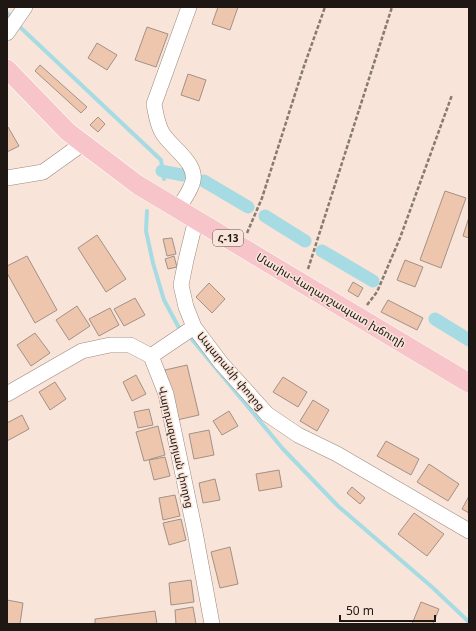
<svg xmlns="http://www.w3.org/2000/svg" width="476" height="631" viewBox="0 0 476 631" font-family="'Noto Sans','Noto Sans Armenian',sans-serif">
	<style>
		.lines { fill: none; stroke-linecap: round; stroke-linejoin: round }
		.stream { stroke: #a6dbe3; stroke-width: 4 }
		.canal { stroke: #a6dbe3; stroke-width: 13 }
		.building { fill: #edc6ad; stroke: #a39186 }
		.minor-casing { stroke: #9c897e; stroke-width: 16 }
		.major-casing { stroke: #fff; stroke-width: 20 }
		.path { stroke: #887a72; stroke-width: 2.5; stroke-dasharray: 4 2; stroke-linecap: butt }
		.minor { stroke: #fff; stroke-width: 15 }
		.major { stroke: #f7c4c9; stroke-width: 19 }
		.labels { text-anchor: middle; stroke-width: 3; stroke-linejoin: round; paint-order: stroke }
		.shield { fill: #f8e4d8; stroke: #5f544e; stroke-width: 1 }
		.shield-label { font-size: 10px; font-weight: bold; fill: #1e1713 }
		.street-label { font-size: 11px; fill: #1e1713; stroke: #f8e4d8 }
	</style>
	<rect width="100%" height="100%" fill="#f8e4d8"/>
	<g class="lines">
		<path class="stream" d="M 7,13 L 9,15
			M 21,28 L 161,160 L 164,179
			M 147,211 L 146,231 L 153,263 L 164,300 L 178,326 L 190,337 L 283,449 L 338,506 L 432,587 L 469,622"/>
		<path class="canal" d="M 162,171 L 182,175
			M 204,181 L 248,207
			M 265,216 L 305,241
			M 322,251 L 373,281
			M 435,319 L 469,340"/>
	</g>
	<path class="building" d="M 218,7 L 238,7 L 230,30 L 212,24 Z
		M 147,27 L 168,34 L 156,67 L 135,60 Z
		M 97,43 L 117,55 L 107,70 L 88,58 Z
		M 40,65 L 87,107 L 81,113 L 35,71 Z
		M 188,74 L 206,80 L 199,101 L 181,95 Z
		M 98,117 L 105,124 L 98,132 L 90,125 Z
		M 8,127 L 19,146 L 7,152 L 7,128 Z
		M 445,191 L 466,198 L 441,268 L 420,260 Z
		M 469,217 L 469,238 L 463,236 Z
		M 97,235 L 126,279 L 106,292 L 78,248 Z
		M 172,238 L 176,254 L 167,256 L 163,239 Z
		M 27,256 L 57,310 L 35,323 L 7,273 L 7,266 Z
		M 174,256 L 177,267 L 168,269 L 165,259 Z
		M 405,260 L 423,267 L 415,287 L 397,280 Z
		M 353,282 L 363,288 L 358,297 L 348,291 Z
		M 209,283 L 225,299 L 212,313 L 196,297 Z
		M 135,298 L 145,315 L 124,326 L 114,309 Z
		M 388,300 L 423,318 L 417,330 L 381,312 Z
		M 77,306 L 90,326 L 69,340 L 56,320 Z
		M 110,308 L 119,325 L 99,336 L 89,319 Z
		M 35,333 L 50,353 L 31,366 L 17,345 Z
		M 187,365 L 199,415 L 177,420 L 165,370 Z
		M 136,375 L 146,394 L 132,401 L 123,382 Z
		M 283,377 L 307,392 L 298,407 L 273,392 Z
		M 55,382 L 66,399 L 50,410 L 39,392 Z
		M 313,400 L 329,410 L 317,431 L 300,421 Z
		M 149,409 L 153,425 L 138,428 L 134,412 Z
		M 229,411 L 238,426 L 222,435 L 213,421 Z
		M 22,415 L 29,429 L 7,441 L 7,423 Z
		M 158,426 L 165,455 L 144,461 L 136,432 Z
		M 209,430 L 214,455 L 194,459 L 189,434 Z
		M 386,441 L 419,459 L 411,475 L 377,456 Z
		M 165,457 L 170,476 L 154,480 L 149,460 Z
		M 429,464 L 459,484 L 448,501 L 417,482 Z
		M 279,470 L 282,487 L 259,491 L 256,474 Z
		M 215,479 L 220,500 L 203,503 L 199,483 Z
		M 352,487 L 365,498 L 360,504 L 347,493 Z
		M 175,495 L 180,516 L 163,520 L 159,498 Z
		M 469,496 L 469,513 L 462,509 Z
		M 414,513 L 444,534 L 427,556 L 398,534 Z
		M 181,519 L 186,540 L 169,545 L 163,523 Z
		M 230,547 L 238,584 L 220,588 L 211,552 Z
		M 191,580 L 194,602 L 171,605 L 169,583 Z
		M 7,600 L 23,603 L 20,624 L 7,624 Z
		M 421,602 L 439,609 L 433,624 L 412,624 Z
		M 193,607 L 196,624 L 176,624 L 175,610 Z
		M 155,611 L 157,624 L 95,624 L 95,619 Z"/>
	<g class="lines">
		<g class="minor-casing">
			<path id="minor" d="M 7,33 L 25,7
				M 7,178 L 43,172 L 82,144
				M 178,208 C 183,201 189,193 192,184 C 200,165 172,148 163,134 C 157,125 156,114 154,104 L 189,7
				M 196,219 L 186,260 L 181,285 L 186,307 L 194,327 L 221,363 L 267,414 L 298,435 L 337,454 L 469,531
				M 151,356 L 194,327
				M 7,394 L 82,351 L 110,345 L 130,345 L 151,356 L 166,394 L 195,532 L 212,624"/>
		</g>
		<g class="major-casing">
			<path id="major" d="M 7,69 L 68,132 L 138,185 L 469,383"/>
		</g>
		<path class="path" d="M 247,233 L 262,198 L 303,69 L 325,7
			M 308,269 L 392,7
			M 367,305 L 377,292 L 400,238 L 452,95"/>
		<use href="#minor" class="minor"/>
		<use href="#major" class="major"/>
	</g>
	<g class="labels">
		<rect class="shield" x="213" y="230" width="30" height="16" rx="3"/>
		<g class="shield-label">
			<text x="228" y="242">Հ-13</text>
		</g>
		<g class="street-label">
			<text transform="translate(331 300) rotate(31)" y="4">Մասիս-Վաղարշապատ խճուղի</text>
			<text transform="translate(231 371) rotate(50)" y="4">Ապարանի փողոց</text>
			<text transform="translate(176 447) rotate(77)" y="4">Վարդազարյան փողոց</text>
		</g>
	</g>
	<rect width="476" height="631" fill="none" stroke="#1e1713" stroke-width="16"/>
	<path d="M340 615v6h95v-6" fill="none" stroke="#1e1713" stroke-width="2"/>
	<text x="346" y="615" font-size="12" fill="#1e1713" stroke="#f8e4d8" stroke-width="3" paint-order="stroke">50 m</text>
</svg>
